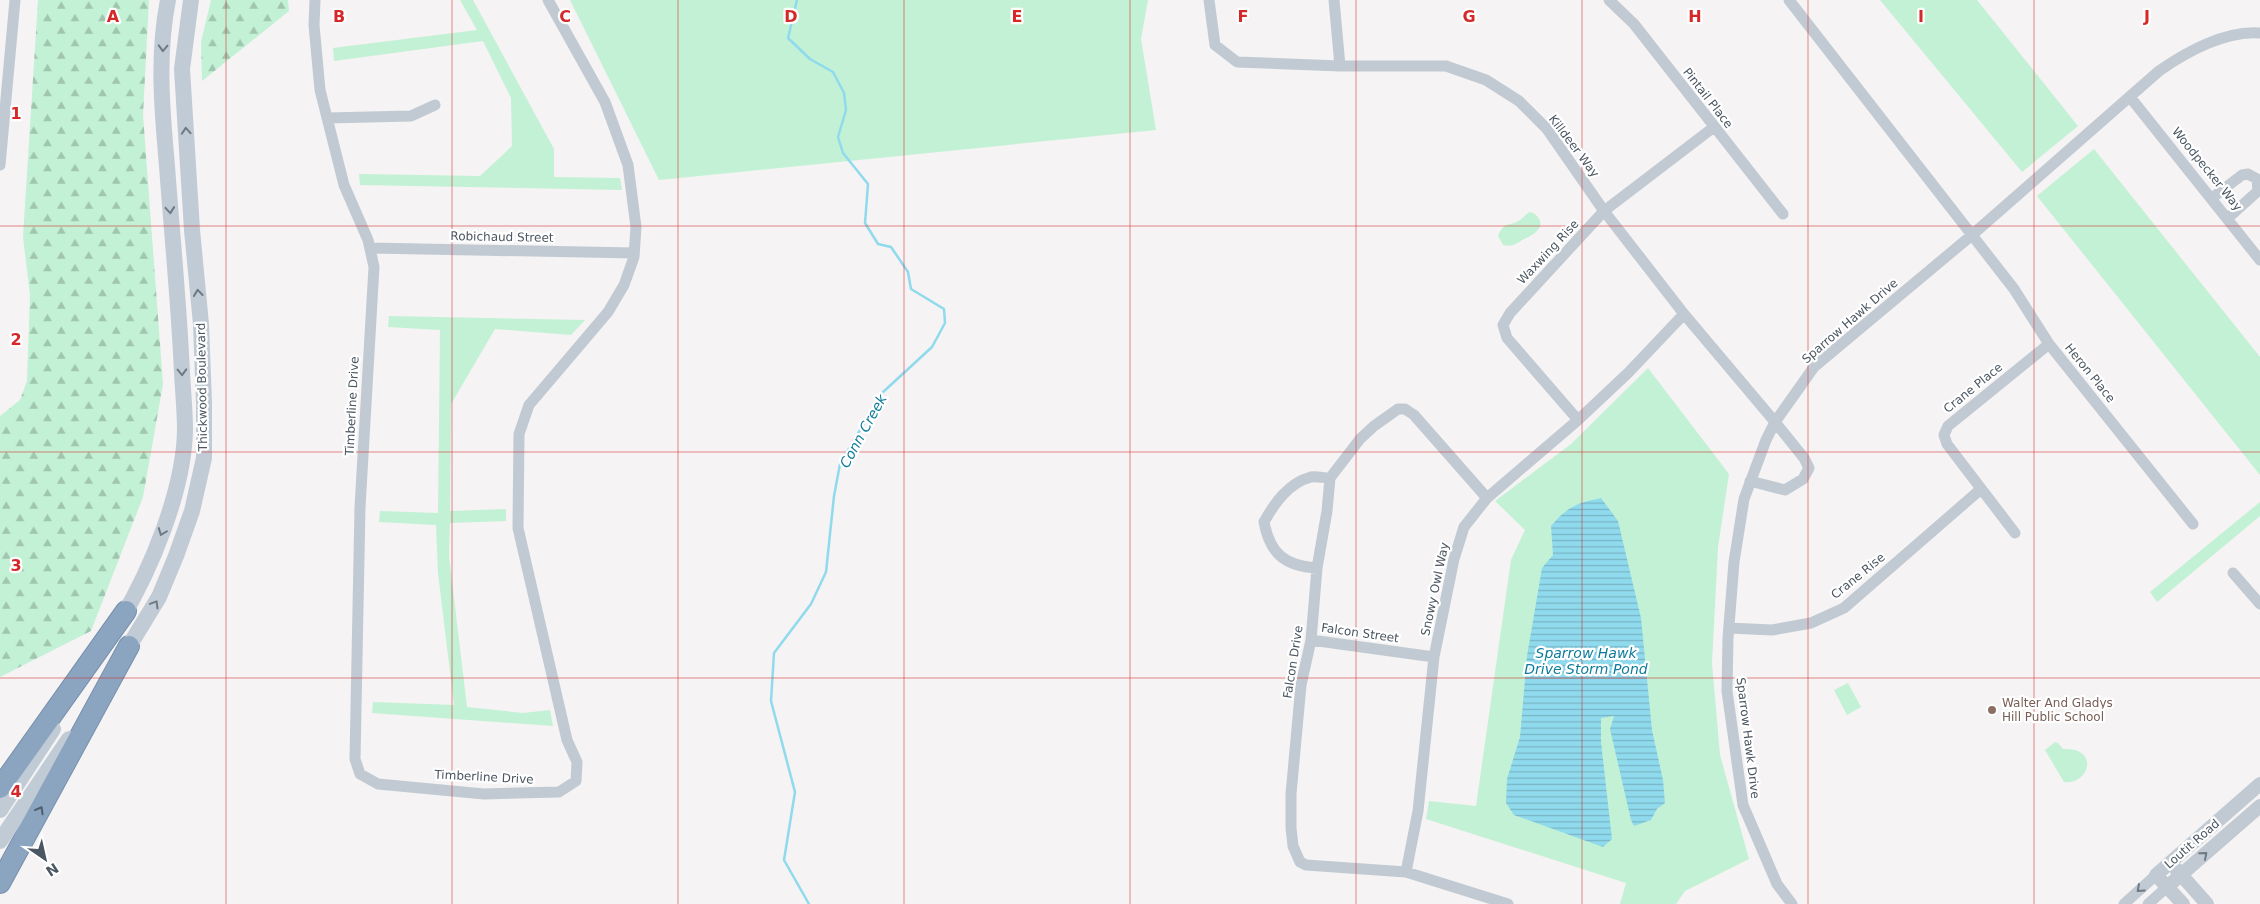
<svg xmlns="http://www.w3.org/2000/svg" width="2260" height="904" viewBox="0 0 2260 904" font-family="'DejaVu Sans',sans-serif">
	<style>
		.green { fill: #c3f1d5 }
		.forest { fill: url(#forest-firs) }
		.water { fill: url(#water-rules) }
		.lines { fill: none; stroke-linecap: round; stroke-linejoin: round }
		.stream { stroke: #90daee; stroke-width: 2.5 }
		.motorway-casing { stroke: #7690ad; stroke-width: 22 }
		.minor { stroke: #c1cad2; stroke-width: 11 }
		.tertiary { stroke: #c1cad2; stroke-width: 14 }
		.secondary { stroke: #c1cbd6; stroke-width: 16 }
		.motorway { stroke: #8ba5c1; stroke-width: 20 }
		.oneway { stroke: #6e7984 }
		.oneway2 { stroke: #505e6b }
		.oneway3 { stroke: #6e7983 }
		.grid { fill: none; stroke: #d62828; stroke-width: 1; stroke-opacity: 0.55 }
		.education-dot { fill: #8d6e63; stroke: #fff; stroke-width: 2 }
		.labels { text-anchor: middle; stroke-width: 4.5; stroke-linejoin: round; paint-order: stroke }
		.street-label { font-size: 12px; fill: #4a5661; stroke: #fff }
		.education-label { font-size: 12px; fill: #785e54; stroke: #fff; text-anchor: start }
		.water-label { font-size: 14px; font-style: italic; fill: #0c7c9b; stroke: #fff }
		.grid-label { font-size: 16px; text-anchor: middle; font-weight: bold; fill: #d62828; stroke: #fff; stroke-width: 4.5; stroke-linejoin: round; paint-order: stroke }
	</style>
	<defs>
		<pattern id="forest-firs" width="22" height="20" patternUnits="userSpaceOnUse" patternTransform="scale(1.25)"><rect width="22" height="20" fill="#c3f1d5"/><path d="M5 1l3.5 6h-7zM16 11l3.5 6h-7z" fill="#a0c6b0"/></pattern>
		<pattern id="water-rules" width="6" height="5" patternUnits="userSpaceOnUse" patternTransform="scale(1.25)"><rect width="6" height="5" fill="#90daee"/><path d="M0 2.5h6" fill="none" stroke="#78b4c4"/></pattern>
	</defs>
	<rect width="100%" height="100%" fill="#f5f3f3"/>
	<path class="green" d="M 460,0 L 473,0 L 554,149 L 554,177 L 620,178 L 622,190 L 360,185 L 359,174 L 480,176 L 512,146 L 511,98 L 483,41 L 334,61 L 333,48 L 477,30 Z
		M 570,0 L 1148,0 L 1141,39 L 1156,130 L 659,180 Z
		M 1880,0 L 1977,0 L 2078,126 L 2022,172 Z
		M 2094,149 L 2260,357 L 2260,475 L 2037,196 Z
		M 1530,212 L 1535,214 C 1547,225 1537,233 1526,238 C 1518,242 1513,248 1503,245 L 1498,236 C 1505,220 1510,227 1520,220 C 1525,217 1525,214 1530,212 Z
		M 389,316 L 585,320 L 571,335 L 495,329 L 451,404 L 450,511 L 506,509 L 506,521 L 450,523 L 449,556 L 467,707 L 523,713 L 550,710 L 553,726 L 372,713 L 373,702 L 454,705 L 438,573 L 436,525 L 379,522 L 380,511 L 438,513 L 440,330 L 388,327 Z
		M 1648,368 L 1729,474 L 1718,547 L 1712,663 L 1720,755 L 1749,859 L 1685,891 L 1676,904 L 1620,904 L 1626,883 L 1426,819 L 1429,801 L 1476,806 L 1511,560 L 1525,530 L 1495,501 L 1571,444 Z
		M 2260,502 L 2260,516 L 2157,602 L 2150,592 Z
		M 1848,683 L 1861,707 L 1847,715 L 1834,690 Z
		M 2055,742 L 2058,743 L 2063,749 C 2067,749 2071,749 2075,750 C 2098,757 2085,785 2064,782 L 2045,750 Z"/>
	<path class="forest" d="M 38,0 L 149,0 L 143,115 L 163,384 L 143,497 L 91,631 L 0,677 L 0,416 L 20,400 L 27,381 L 30,295 L 23,237 Z
		M 211,0 L 288,0 L 289,11 L 202,81 L 201,42 Z"/>
	<path class="water" d="M 1601,498 L 1618,521 L 1641,618 L 1652,730 L 1663,780 L 1665,803 L 1657,809 L 1651,820 L 1634,826 L 1631,820 L 1610,729 L 1614,716 L 1601,718 L 1601,742 L 1612,839 L 1603,847 L 1514,815 L 1506,803 L 1507,779 L 1520,737 L 1527,656 L 1542,568 L 1553,555 L 1551,526 C 1567,507 1577,503 1601,498 Z"/>
	<g class="lines">
		<path class="stream" d="M 797,0 L 788,38 L 810,59 L 833,72 L 844,93 L 846,110 L 838,137 L 843,153 L 868,184 L 865,223 L 878,244 L 891,247 L 908,272 L 911,289 L 944,309 L 945,323 L 932,347 L 882,393 L 840,464 L 834,496 L 826,572 L 811,604 L 774,653 L 771,701 L 795,792 L 784,860 L 809,904"/>
		<g class="motorway-casing">
			<path id="motorway" d="M 0,788 L 126,611
				M 0,883 L 129,646"/>
		</g>
		<path class="minor" d="M 315,0 L 314,25 L 320,90 L 344,185 L 368,240 L 374,267 L 360,507 L 355,759 L 360,774 L 378,784 L 484,794 L 559,792 L 576,781 L 577,762 L 567,740 L 518,528 L 519,434 L 529,405 L 608,312 L 624,285 L 634,257 L 636,227 L 628,165 L 605,102 L 548,0
			M 1209,0 L 1215,45 L 1237,62 L 1340,66 L 1446,66 L 1486,80 L 1519,101 L 1547,129 L 1604,211 L 1684,314 L 1775,422 L 1804,458 L 1809,468 L 1803,479 L 1785,490 L 1750,481
			M 1334,0 L 1340,66
			M 1609,0 L 1634,24 L 1783,214
			M 1789,0 L 2014,289 L 2049,344 L 2193,524
			M 2130,97 L 2260,260
			M 327,118 L 411,116 L 435,105
			M 0,165 L 15,0
			M 2212,198 L 2242,175 L 2248,174 L 2257,179 L 2258,191 L 2228,218
			M 370,248 L 634,253
			M 1578,420 L 1507,338 L 1503,325 L 1510,313 L 1604,211 L 1714,127
			M 1487,498 L 1414,415 L 1405,409 L 1398,409 L 1374,426 L 1360,439 L 1330,478 L 1327,511 L 1317,568 L 1311,640 L 1301,685 L 1291,794 L 1291,828 L 1293,846 L 1300,862 L 1306,865 L 1406,872 L 1508,904
			M 2015,533 L 1947,444 L 1944,435 L 1948,426 L 2049,344
			M 1317,568 C 1285,566 1270,554 1264,522 C 1274,504 1288,483 1311,477 C 1316,476 1324,478 1330,478
			M 2233,573 L 2260,604
			M 1729,628 L 1772,630 L 1811,623 L 1844,608 L 1981,489
			M 1311,640 L 1434,657
			M 1406,872 L 1418,811 L 1434,657 L 1454,559 L 1464,527 L 1487,498 L 1578,420 L 1628,373 L 1684,314
			M 1792,904 L 1777,884 L 1743,805 L 1727,691 L 1728,638 L 1734,562 L 1744,499 L 1766,440 L 1775,422 L 1814,367 L 1972,235 L 2159,71 C 2186,52 2226,30 2260,33
			M 2124,904 L 2156,875
			M 2148,904 L 2167,887"/>
		<path class="tertiary" d="M 2176,869 L 2207,904
			M 2167,887 L 2260,806
			M 2183,904 L 2156,875 L 2260,784"/>
		<path class="secondary" d="M 120,621 C 151,570 184,490 185,430 C 185,411 183,392 182,373 C 179,304 172,235 167,166 C 162,110 157,55 168,0
			M 123,656 L 159,597 L 176,556 L 192,511 L 204,458 L 204,403 L 201,324 L 192,230 L 182,69 L 191,0
			M 0,810 L 53,729
			M 0,841 L 69,739"/>
		<use href="#motorway" class="motorway"/>
	</g>
	<defs><path id="oneway-chevron" d="M-2-3.5L2.5 0L-2 3.5" fill="none" stroke-width="1.6" stroke-linecap="round" stroke-linejoin="round" transform="scale(1.25)"/></defs>
	<g class="oneway">
		<use href="#oneway-chevron" transform="translate(163 48) rotate(92)"/>
		<use href="#oneway-chevron" transform="translate(186 131) rotate(-94)"/>
		<use href="#oneway-chevron" transform="translate(170 210) rotate(85)"/>
		<use href="#oneway-chevron" transform="translate(198 293) rotate(-96)"/>
		<use href="#oneway-chevron" transform="translate(182 372) rotate(88)"/>
		<use href="#oneway-chevron" transform="translate(162 532) rotate(111)"/>
		<use href="#oneway-chevron" transform="translate(155 604) rotate(-59)"/>
	</g>
	<use class="oneway2" href="#oneway-chevron" transform="translate(40 810) rotate(-61)"/>
	<g class="oneway3">
		<use href="#oneway-chevron" transform="translate(2204 855) rotate(-41)"/>
		<use href="#oneway-chevron" transform="translate(2140 889) rotate(138)"/>
	</g>
	<path class="grid" d="M 226,0 L 226,904M 452,0 L 452,904M 678,0 L 678,904M 904,0 L 904,904M 1130,0 L 1130,904M 1356,0 L 1356,904M 1582,0 L 1582,904M 1808,0 L 1808,904M 2034,0 L 2034,904M 0,226 L 2260,226M 0,452 L 2260,452M 0,678 L 2260,678"/>
	<circle class="education-dot" cx="1992" cy="710" r="5"/>
	<g class="labels">
		<g class="street-label">
			<text transform="translate(1708 98) rotate(52)" y="4">Pintail Place</text>
			<text transform="translate(1574 146) rotate(53)" y="4">Killdeer Way</text>
			<text transform="translate(2207 169) rotate(51)" y="4">Woodpecker Way</text>
			<text transform="translate(502 237) rotate(1)" y="4">Robichaud Street</text>
			<text transform="translate(1548 252) rotate(-47)" y="4">Waxwing Rise</text>
			<text transform="translate(1850 321) rotate(-41)" y="4">Sparrow Hawk Drive</text>
			<text transform="translate(2090 373) rotate(51)" y="4">Heron Place</text>
			<text transform="translate(202 387) rotate(-91)" y="4">Thickwood Boulevard</text>
			<text transform="translate(1973 388) rotate(-39)" y="4">Crane Place</text>
			<text transform="translate(352 406) rotate(-87)" y="4">Timberline Drive</text>
			<text transform="translate(1858 576) rotate(-39)" y="4">Crane Rise</text>
			<text transform="translate(1435 589) rotate(-78)" y="4">Snowy Owl Way</text>
			<text transform="translate(1360 633) rotate(8)" y="4">Falcon Street</text>
			<text transform="translate(1293 662) rotate(-81)" y="4">Falcon Drive</text>
			<text transform="translate(1748 738) rotate(83)" y="4">Sparrow Hawk Drive</text>
			<text transform="translate(484 777) rotate(3)" y="4">Timberline Drive</text>
			<text transform="translate(2192 844) rotate(-41)" y="4">Loutit Road</text>
		</g>
		<g class="education-label">
			<text x="2002" y="707">Walter And Gladys<tspan x="2002" dy="14">Hill Public School</tspan></text>
		</g>
		<g class="water-label">
			<text transform="translate(863 431) rotate(-61)" y="5">Conn Creek</text>
			<text x="1586" y="658">Sparrow Hawk<tspan x="1586" dy="16">Drive Storm Pond</tspan></text>
		</g>
	</g>
	<g class="grid-label">
		<text x="113" y="22">A</text>
		<text x="339" y="22">B</text>
		<text x="565" y="22">C</text>
		<text x="791" y="22">D</text>
		<text x="1017" y="22">E</text>
		<text x="1243" y="22">F</text>
		<text x="1469" y="22">G</text>
		<text x="1695" y="22">H</text>
		<text x="1921" y="22">I</text>
		<text x="2147" y="22">J</text>
		<text x="16" y="119">1</text>
		<text x="16" y="345">2</text>
		<text x="16" y="571">3</text>
		<text x="16" y="797">4</text>
	</g>
	<g transform="translate(45 859) rotate(146)" stroke="#ffffff" stroke-width="4" paint-order="stroke">
	<path d="M0-4L9 19L0 12L-9 19Z" fill="#4a5661"/>
	<text y="-8" font-size="14" font-weight="bold" text-anchor="middle" fill="#4a5661">N</text>
	</g>
</svg>
